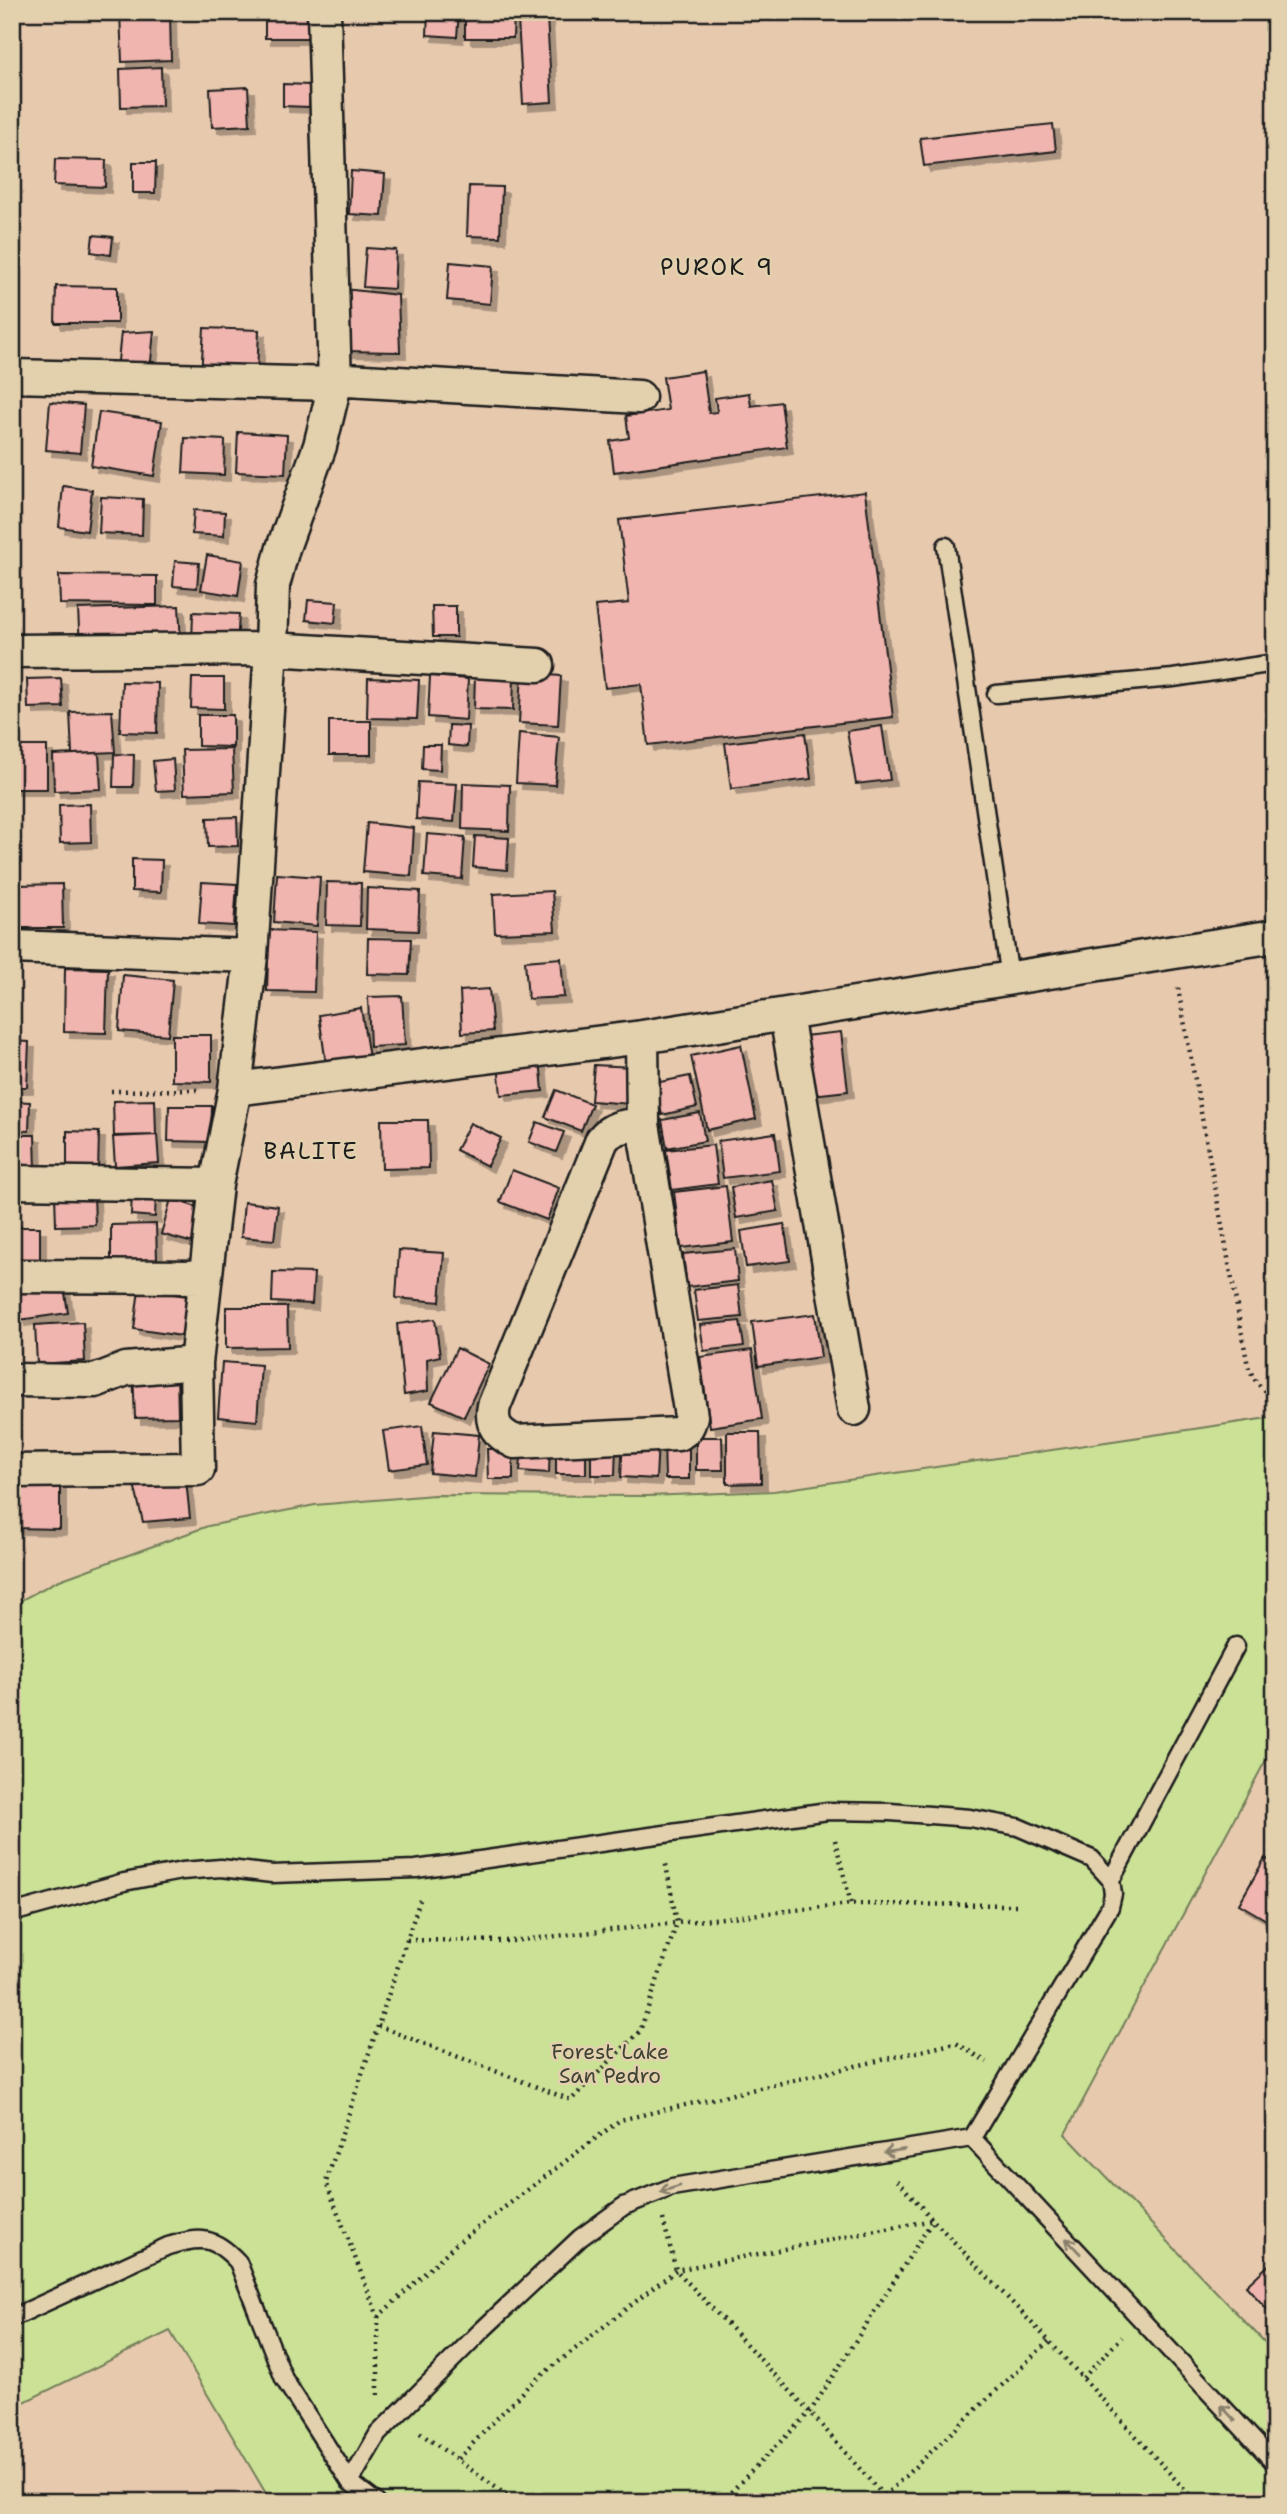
<svg xmlns="http://www.w3.org/2000/svg" width="1287" height="2514" viewBox="0 0 1287 2514" font-family="'Shantell Sans',sans-serif">
	<style>
		.green { fill: #cae196; stroke: #737e59; stroke-width: 2 }
		.building { fill: #f0b5ae; stroke: #1c1c1c; stroke-width: 2; filter: url(#shadow) }
		.lines { fill: none; stroke-linecap: round; stroke-linejoin: round }
		.lane-casing { stroke: #1c1c1c; stroke-width: 21 }
		.street-casing { stroke: #1c1c1c; stroke-width: 37 }
		.path { stroke: #1c1c1c; stroke-width: 4.5; stroke-dasharray: 2 5; stroke-linecap: butt }
		.lane { stroke: #e3d1ae; stroke-width: 16 }
		.street { stroke: #e3d1ae; stroke-width: 32 }
		.oneway { stroke: #89806c }
		.labels { text-anchor: middle; stroke-width: 5; stroke-linejoin: round; paint-order: stroke }
		.park-label { font-size: 21px; fill: #3f4334; stroke: #e3d1ae }
		.neighbourhood-label { font-size: 23px; letter-spacing: 2px; fill: #1c1c1c; stroke: #e3d1ae }
	</style>
	<defs>
		<filter id="shadow"><feDropShadow dx="6" dy="6" stdDeviation="0" flood-color="#0004"/></filter>
	</defs>
	<rect width="100%" height="100%" fill="#e7c9ae"/>
	<filter id="ink" filterUnits="userSpaceOnUse"><feTurbulence type="fractalNoise" baseFrequency=".0143" numOctaves="2"/><feDisplacementMap in="SourceGraphic" scale="14" xChannelSelector="R" yChannelSelector="G"/><feConvolveMatrix kernelMatrix="1 2 1 2 8 2 1 2 1" color-interpolation-filters="sRGB"/></filter>
	<g filter="url(#ink)">
		<path class="green" d="M 1275,1417 L 1275,1743 L 1065,2134 L 1275,2353 L 1275,2502 L 271,2502 L 170,2331 L 12,2408 L 12,1605 L 57,1581 L 208,1526 L 315,1505 L 434,1495 L 648,1496 L 774,1491 Z"/>
		<path class="building" d="M 120,12 L 170,12 L 171,60 L 122,62 Z
			M 265,12 L 313,12 L 313,38 L 265,38 Z
			M 428,12 L 459,12 L 457,37 L 427,35 Z
			M 465,12 L 514,12 L 513,38 L 465,38 Z
			M 547,17 L 552,102 L 523,104 L 518,19 Z
			M 161,67 L 162,106 L 121,107 L 120,69 Z
			M 283,84 L 310,85 L 309,107 L 283,106 Z
			M 248,87 L 250,125 L 212,127 L 210,89 Z
			M 1053,124 L 1056,151 L 924,166 L 920,138 Z
			M 55,159 L 106,160 L 105,187 L 54,185 Z
			M 133,162 L 156,162 L 155,193 L 133,193 Z
			M 351,171 L 385,174 L 382,216 L 349,214 Z
			M 469,186 L 502,187 L 500,237 L 467,236 Z
			M 93,235 L 113,237 L 111,255 L 91,252 Z
			M 366,248 L 396,250 L 394,289 L 363,287 Z
			M 450,262 L 493,266 L 490,304 L 447,300 Z
			M 56,286 L 117,287 L 117,323 L 55,323 Z
			M 344,289 L 398,295 L 400,352 L 340,351 Z
			M 204,328 L 259,330 L 257,373 L 201,375 Z
			M 154,331 L 150,371 L 117,370 L 121,333 Z
			M 703,371 L 709,413 L 717,412 L 715,398 L 749,393 L 751,406 L 781,402 L 787,447 L 614,472 L 610,441 L 629,438 L 626,416 L 668,410 L 663,377 Z
			M 50,402 L 84,405 L 80,453 L 46,450 Z
			M 99,412 L 162,421 L 154,476 L 91,466 Z
			M 238,432 L 287,435 L 285,474 L 236,472 Z
			M 185,438 L 225,440 L 224,475 L 183,473 Z
			M 63,486 L 92,490 L 87,531 L 59,527 Z
			M 865,492 L 893,717 L 648,745 L 641,684 L 605,688 L 595,606 L 629,603 L 619,520 Z
			M 101,497 L 143,499 L 142,535 L 99,533 Z
			M 194,510 L 225,512 L 224,536 L 192,534 Z
			M 207,555 L 243,561 L 238,596 L 201,590 Z
			M 175,561 L 199,563 L 197,588 L 173,586 Z
			M 59,575 L 157,576 L 157,605 L 60,604 Z
			M 308,600 L 337,602 L 335,623 L 306,620 Z
			M 179,606 L 181,644 L 80,647 L 78,609 Z
			M 432,606 L 456,606 L 456,637 L 433,637 Z
			M 193,612 L 239,614 L 237,647 L 192,644 Z
			M 522,673 L 561,676 L 558,725 L 519,723 Z
			M 475,675 L 514,675 L 513,710 L 474,709 Z
			M 430,676 L 468,679 L 466,720 L 428,717 Z
			M 61,678 L 63,707 L 28,708 L 27,679 Z
			M 192,678 L 224,678 L 224,709 L 191,708 Z
			M 368,678 L 419,680 L 417,719 L 367,718 Z
			M 122,682 L 158,683 L 157,733 L 120,732 Z
			M 112,711 L 115,752 L 72,754 L 70,712 Z
			M 198,715 L 233,715 L 233,747 L 198,746 Z
			M 329,721 L 371,721 L 371,755 L 329,755 Z
			M 449,725 L 468,726 L 467,747 L 448,745 Z
			M 882,726 L 890,780 L 856,784 L 847,731 Z
			M 519,733 L 559,737 L 555,785 L 516,783 Z
			M 805,733 L 811,779 L 731,789 L 725,743 Z
			M 423,745 L 441,745 L 440,770 L 422,769 Z
			M 12,746 L 47,746 L 47,789 L 12,789 Z
			M 232,749 L 234,792 L 184,794 L 182,750 Z
			M 99,753 L 101,789 L 54,791 L 53,755 Z
			M 114,754 L 134,755 L 133,787 L 113,787 Z
			M 173,759 L 175,790 L 156,791 L 153,761 Z
			M 418,782 L 457,784 L 454,822 L 416,819 Z
			M 463,783 L 510,785 L 509,831 L 462,829 Z
			M 90,804 L 91,842 L 60,843 L 59,805 Z
			M 237,817 L 238,846 L 208,847 L 207,818 Z
			M 367,823 L 414,828 L 411,876 L 363,872 Z
			M 427,834 L 465,837 L 462,879 L 424,876 Z
			M 475,836 L 509,838 L 507,870 L 473,867 Z
			M 132,859 L 162,860 L 161,892 L 132,891 Z
			M 277,874 L 320,877 L 317,926 L 274,922 Z
			M 202,882 L 237,884 L 234,926 L 199,924 Z
			M 327,882 L 361,883 L 360,926 L 326,925 Z
			M 62,884 L 63,928 L 16,928 L 16,885 Z
			M 367,888 L 420,891 L 418,931 L 366,929 Z
			M 552,891 L 555,931 L 495,933 L 493,894 Z
			M 269,930 L 316,932 L 314,992 L 267,991 Z
			M 368,938 L 411,939 L 409,975 L 367,974 Z
			M 561,958 L 564,997 L 528,999 L 525,961 Z
			M 65,968 L 108,969 L 106,1033 L 64,1032 Z
			M 123,975 L 173,980 L 168,1035 L 119,1031 Z
			M 489,989 L 493,1031 L 462,1033 L 460,991 Z
			M 402,996 L 405,1045 L 370,1047 L 368,997 Z
			M 361,1008 L 369,1058 L 326,1064 L 319,1015 Z
			M 841,1032 L 848,1091 L 812,1095 L 804,1036 Z
			M 172,1035 L 211,1035 L 211,1082 L 172,1081 Z
			M 12,1041 L 29,1042 L 27,1087 L 12,1087 Z
			M 741,1045 L 756,1119 L 707,1130 L 691,1056 Z
			M 540,1059 L 543,1091 L 501,1095 L 498,1064 Z
			M 594,1065 L 634,1067 L 631,1104 L 591,1101 Z
			M 690,1076 L 697,1107 L 662,1115 L 655,1083 Z
			M 556,1090 L 592,1104 L 581,1131 L 545,1117 Z
			M 155,1100 L 156,1135 L 114,1136 L 113,1101 Z
			M 12,1101 L 30,1102 L 29,1131 L 12,1130 Z
			M 169,1106 L 212,1106 L 211,1142 L 168,1141 Z
			M 700,1113 L 705,1141 L 667,1148 L 662,1120 Z
			M 381,1120 L 428,1120 L 429,1168 L 382,1169 Z
			M 537,1122 L 564,1132 L 556,1152 L 529,1142 Z
			M 470,1123 L 501,1138 L 487,1166 L 456,1150 Z
			M 67,1131 L 99,1132 L 98,1173 L 67,1173 Z
			M 775,1133 L 780,1171 L 723,1178 L 718,1141 Z
			M 12,1135 L 35,1135 L 36,1171 L 12,1171 Z
			M 157,1135 L 159,1163 L 115,1166 L 113,1137 Z
			M 713,1145 L 718,1184 L 672,1190 L 666,1150 Z
			M 512,1170 L 559,1188 L 547,1220 L 500,1202 Z
			M 772,1180 L 778,1211 L 736,1218 L 731,1187 Z
			M 726,1186 L 733,1242 L 681,1248 L 674,1192 Z
			M 132,1192 L 156,1193 L 155,1217 L 131,1215 Z
			M 55,1194 L 94,1194 L 95,1225 L 56,1226 Z
			M 171,1199 L 210,1211 L 200,1245 L 161,1234 Z
			M 244,1202 L 278,1206 L 274,1240 L 241,1237 Z
			M 156,1224 L 157,1260 L 111,1261 L 111,1225 Z
			M 784,1224 L 790,1261 L 746,1267 L 741,1231 Z
			M 12,1227 L 40,1227 L 40,1260 L 12,1259 Z
			M 735,1249 L 738,1281 L 687,1287 L 683,1254 Z
			M 399,1250 L 444,1253 L 440,1302 L 396,1298 Z
			M 273,1272 L 314,1273 L 312,1304 L 272,1302 Z
			M 738,1285 L 742,1317 L 698,1321 L 694,1290 Z
			M 64,1286 L 68,1313 L 19,1320 L 15,1293 Z
			M 139,1289 L 187,1296 L 182,1336 L 134,1329 Z
			M 226,1307 L 287,1307 L 288,1347 L 226,1348 Z
			M 815,1314 L 821,1357 L 758,1366 L 752,1322 Z
			M 435,1319 L 440,1356 L 427,1359 L 428,1391 L 404,1395 L 397,1324 Z
			M 740,1321 L 744,1346 L 704,1351 L 700,1325 Z
			M 83,1322 L 85,1361 L 37,1364 L 35,1325 Z
			M 457,1348 L 489,1364 L 464,1417 L 431,1402 Z
			M 752,1350 L 762,1419 L 710,1427 L 700,1357 Z
			M 222,1362 L 261,1365 L 257,1421 L 218,1417 Z
			M 177,1370 L 178,1417 L 135,1418 L 133,1371 Z
			M 422,1426 L 427,1465 L 389,1470 L 383,1431 Z
			M 434,1431 L 479,1435 L 475,1477 L 430,1473 Z
			M 727,1432 L 760,1432 L 761,1483 L 727,1484 Z
			M 696,1437 L 722,1437 L 723,1470 L 696,1470 Z
			M 623,1438 L 658,1440 L 656,1479 L 621,1477 Z
			M 664,1439 L 689,1439 L 689,1479 L 665,1479 Z
			M 522,1443 L 550,1443 L 549,1473 L 520,1471 Z
			M 556,1445 L 586,1445 L 586,1474 L 556,1474 Z
			M 591,1445 L 616,1445 L 615,1475 L 591,1475 Z
			M 487,1449 L 513,1449 L 513,1479 L 488,1479 Z
			M 12,1477 L 60,1478 L 60,1529 L 12,1528 Z
			M 133,1480 L 186,1480 L 190,1518 L 143,1522 Z
			M 1265,1858 L 1275,1864 L 1275,1925 L 1239,1904 Z
			M 1275,2259 L 1275,2318 L 1246,2286 Z"/>
		<g class="lines">
			<g class="lane-casing">
				<path id="lane" d="M 946,546 L 1010,978
					M 996,694 L 1173,678 L 1275,663
					M 1111,1880 L 1236,1646
					M 12,1913 L 124,1882 L 182,1871 L 221,1868 L 272,1874 L 416,1869 L 828,1811 L 890,1812 L 970,1818 L 1018,1827 L 1092,1859 L 1111,1880 L 1113,1894 L 1110,1907 L 972,2138
					M 12,2318 L 168,2246 C 201,2236 214,2236 238,2262 L 284,2379 L 350,2482
					M 376,2502 L 350,2482 L 378,2434 L 480,2332 L 580,2238 L 624,2206 L 672,2187 L 972,2138 L 1275,2463"/>
			</g>
			<g class="street-casing">
				<path id="street" d="M 12,376 L 335,384 L 347,380 L 639,397
					M 12,651 L 271,649 L 538,665
					M 12,947 L 251,956
					M 786,1015 L 854,1409
					M 642,1037 L 643,1124 L 691,1416 C 689,1425 687,1430 678,1434 L 515,1442 C 498,1434 490,1425 494,1406 L 602,1140 C 612,1126 627,1126 643,1124
					M 235,1089 L 642,1037 L 1275,936
					M 12,1182 L 216,1185
					M 12,1276 L 205,1277
					M 12,1380 L 95,1381 L 126,1369 L 196,1363
					M 12,1471 L 198,1469 L 196,1363 L 216,1185 L 235,1089 L 251,956 L 271,649 L 273,585 L 283,548 L 320,446 L 335,384 L 324,12"/>
			</g>
			<path class="path" d="M 1178,988 L 1248,1366 C 1254,1380 1260,1390 1275,1395
				M 111,1091 L 199,1090
				M 835,1840 L 851,1904
				M 407,1940 L 511,1941 L 851,1904 L 1019,1905
				M 378,2026 L 571,2100 L 640,2031 L 677,1923 L 665,1860
				M 663,2219 L 676,2270 L 810,2412 L 889,2502
				M 378,2317 L 456,2244 L 620,2120 L 956,2043 L 987,2062
				M 1083,2378 L 1122,2337
				M 378,2395 L 378,2317 L 326,2182 L 421,1897
				M 420,2433 L 516,2502
				M 458,2459 L 529,2385 L 676,2270 L 933,2220 L 1049,2341 L 1196,2502
				M 884,2496 L 1049,2341
				M 721,2502 L 810,2412 L 933,2220 L 897,2180"/>
			<use href="#lane" class="lane"/>
			<use href="#street" class="street"/>
		</g>
		<defs><path id="oneway-shaft" d="M-6 0H5M1.5-3L5.5 0L1.5 3" fill="none" stroke-width="1.6" stroke-linecap="round" stroke-linejoin="round" transform="scale(1.75)"/></defs>
		<g class="oneway">
			<use href="#oneway-shaft" transform="translate(894 2151) rotate(171)"/>
			<use href="#oneway-shaft" transform="translate(670 2189) rotate(163)"/>
			<use href="#oneway-shaft" transform="translate(1073 2246) rotate(-133)"/>
			<use href="#oneway-shaft" transform="translate(1228 2413) rotate(-133)"/>
		</g>
	</g>
	<g class="labels">
		<g class="park-label">
			<text x="610" y="2059">Forest Lake<tspan x="610" dy="24">San Pedro</tspan></text>
		</g>
		<g class="neighbourhood-label">
			<text x="717" y="275">PUROK 9</text>
			<text x="311" y="1159">BALITE</text>
		</g>
	</g>
	<rect width="1287" height="2514" fill="none" stroke="#e3d1ae" stroke-width="42"/>
	<rect x="21" y="21" width="1245" height="2472" fill="none" stroke="#1c1c1c" stroke-width="2.5" filter="url(#ink)"/>
</svg>
